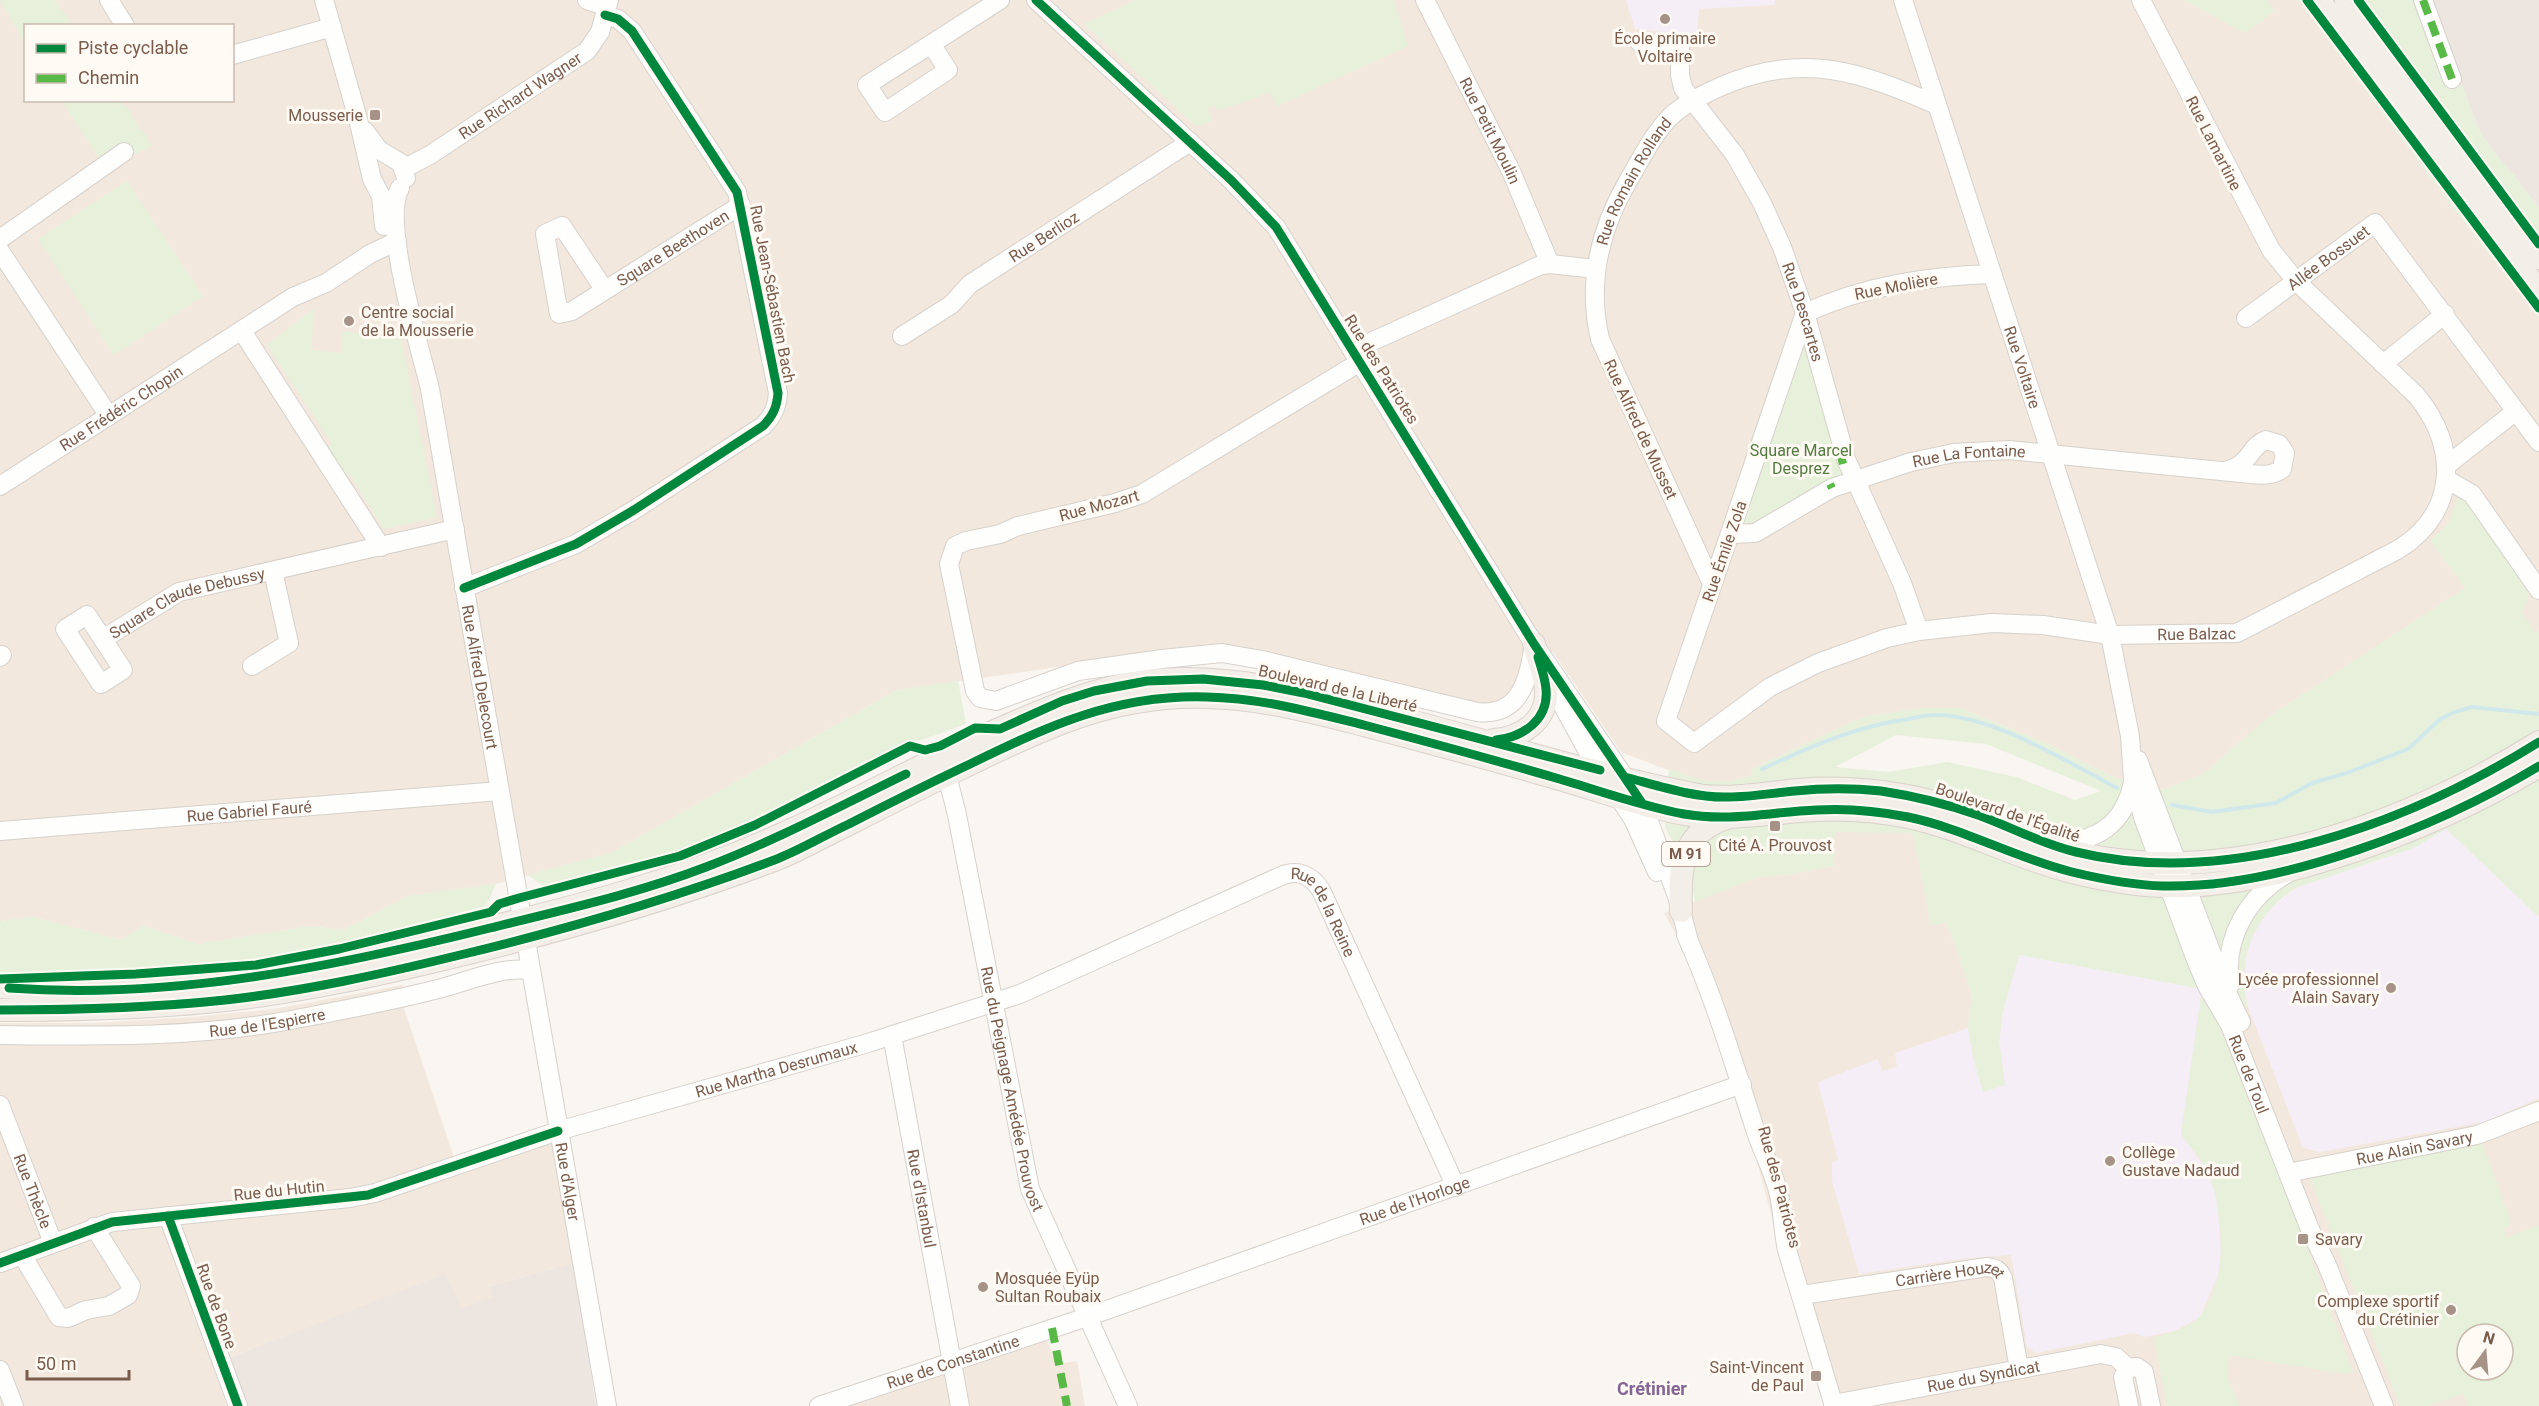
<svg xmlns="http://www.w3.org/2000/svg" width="2539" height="1406" viewBox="0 0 2539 1406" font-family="Roboto,sans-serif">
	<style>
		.residential { fill: #f2e8de; fill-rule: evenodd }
		.industrial { fill: #ede5e0 }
		.education { fill: #f6eef6 }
		.green { fill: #e7f0db; fill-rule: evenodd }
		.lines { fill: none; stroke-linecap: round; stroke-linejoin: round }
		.stream { stroke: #d0e8ea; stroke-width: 4 }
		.minor-casing { stroke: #d7d1cb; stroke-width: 20 }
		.major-casing { stroke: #dad1cc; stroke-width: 24 }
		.minor { stroke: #fefefd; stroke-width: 18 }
		.major { stroke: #f3eee8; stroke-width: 22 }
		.quiet { stroke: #58b947; stroke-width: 8; stroke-dasharray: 15 8; stroke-linecap: butt }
		.cycleway-casing { stroke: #fffaf3; stroke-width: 13 }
		.cycleway { stroke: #00873e; stroke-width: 9 }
		.poi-dot { fill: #a69286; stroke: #fffaf3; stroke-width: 2 }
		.labels { text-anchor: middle; stroke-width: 6; stroke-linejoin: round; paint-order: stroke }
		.shield { fill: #fffaf3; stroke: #a28b7f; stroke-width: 1.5 }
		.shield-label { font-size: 15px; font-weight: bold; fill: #7a5c4d }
		.poi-label { font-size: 16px; fill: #7a5c4d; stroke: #fffaf3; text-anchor: end }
		.street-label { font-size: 16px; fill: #7a5c4d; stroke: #fffaf3 }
		.park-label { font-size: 16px; fill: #537a41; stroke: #fffaf3 }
		.neighbourhood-label { font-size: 18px; font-weight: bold; fill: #846695; stroke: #fffaf3 }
	</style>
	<rect width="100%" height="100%" fill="#f9f5f0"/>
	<path class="residential" d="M 0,0 L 2299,0 L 2456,212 L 2539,316 L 2539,630 L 2535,633 L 2465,588 L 2270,716 L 2203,774 L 2162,790 L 2113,777 L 2046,743 L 1960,708 L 1922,708 L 1863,717 L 1751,769 L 1752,775 L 1731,783 L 1694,780 L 1621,752 L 1553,652 L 1521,656 L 1522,675 L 1509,697 L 1498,704 L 1466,704 L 1283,658 L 1099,661 L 897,690 L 613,852 L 496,884 L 408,896 L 343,930 L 311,926 L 198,944 L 143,926 L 122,940 L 33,917 L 0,921 ZM 26,26 L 232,26 L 232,100 L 26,100 Z
		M 1886,831 L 1913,832 L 1931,925 L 1947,923 L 1972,994 L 1968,1028 L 2248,1007 L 2539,917 L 2539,1406 L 1825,1406 L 1814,1374 L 1753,1147 L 1689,959 L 1664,913 L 1758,877 L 1787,875 L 1834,866 L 1834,832 ZM 2467,1334 L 2503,1334 L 2503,1370 L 2467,1370 Z
		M 403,985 L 403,1006 L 460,1175 L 552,1143 L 574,1263 L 490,1286 L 494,1297 L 369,1343 L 355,1310 L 212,1364 L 227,1406 L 0,1406 L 0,1023 L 95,1023 L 194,1017 L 274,1009 Z
		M 1046,1339 L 1057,1364 L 1077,1361 L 1085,1406 L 848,1406 Z"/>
	<path class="industrial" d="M 2429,0 L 2539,0 L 2539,207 L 2481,135 Z
		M 574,1263 L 596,1406 L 246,1406 L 229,1358 L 445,1274 L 462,1308 L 493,1297 L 490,1286 Z"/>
	<path class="education" d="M 1626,0 L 1775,0 L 1775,5 L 1699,9 L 1697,35 L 1635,29 Z
		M 2446,829 L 2539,917 L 2539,1098 L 2484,1122 L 2320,1152 L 2303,1148 L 2248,1007 L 2244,993 L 2244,965 L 2250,940 L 2260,921 L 2270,909 L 2296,888 L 2414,848 Z
		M 2018,955 L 2202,989 L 2181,1134 L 2207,1170 L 2217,1198 L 2221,1253 L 2218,1275 L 2200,1317 L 2175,1331 L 2144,1337 L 2134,1333 L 2036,1353 L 2027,1347 L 2011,1255 L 1966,1258 L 1859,1274 L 1832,1181 L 1832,1162 L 1838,1160 L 1818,1082 L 1878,1059 L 1882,1071 L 1897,1067 L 1895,1053 L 1968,1028 L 1973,1057 L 2005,1085 L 1999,1042 L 2003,1012 Z"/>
	<path class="green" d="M 0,0 L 55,0 L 72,25 L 26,26 L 25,43 Z
		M 1136,0 L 1393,0 L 1408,46 L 1277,106 L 1269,92 L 1247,101 L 1217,110 L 1215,105 L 1208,109 L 1213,121 L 1196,126 L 1084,24 Z
		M 2184,0 L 2267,0 L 2275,11 L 2245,33 Z
		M 2299,0 L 2429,0 L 2481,135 L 2539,207 L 2539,316 L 2456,212 Z
		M 62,101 L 122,101 L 152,146 L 105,168 Z
		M 127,181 L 203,296 L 114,355 L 38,239 Z
		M 315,308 L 311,350 L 341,353 L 343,331 L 401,339 L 437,517 L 384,529 L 350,475 L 341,482 L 322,452 L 332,444 L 267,345 Z
		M 1806,337 L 1843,478 L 1740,528 Z
		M 2459,496 L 2470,502 L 2529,587 L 2528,599 L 2522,613 L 2535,633 L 2539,630 L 2539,917 L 2446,829 L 2414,848 L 2296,888 C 2254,915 2236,959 2248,1007 L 2216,1019 L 2300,1228 L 2353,1372 L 2346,1374 L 2229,1355 L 2227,1376 L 2240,1406 L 2167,1406 L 2154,1337 C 2166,1335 2192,1326 2200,1316 C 2229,1282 2224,1211 2208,1173 C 2202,1159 2190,1146 2181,1135 L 2202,989 L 2019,955 L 2003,1012 L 1999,1042 L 2005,1085 L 1983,1092 L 1973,1057 L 1968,1028 L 1972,994 L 1947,923 L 1931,925 L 1913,833 L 1835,832 L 1834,866 L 1787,875 L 1758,877 L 1695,902 L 1689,874 L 1665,827 L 1669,768 C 1700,782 1719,787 1752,775 L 1751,769 L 1863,717 L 1922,708 L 1960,708 L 2046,743 L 2113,777 L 2162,790 L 2203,774 L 2270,716 L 2465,588 L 2430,540 L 2447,525 ZM 1896,735 L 1986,744 L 2101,791 L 2075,800 L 2016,777 L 1947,762 L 1889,772 L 1835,767 Z
		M 958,681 L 966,724 L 878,756 L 731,831 L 680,852 L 600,875 L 543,886 L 528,875 L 613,852 L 897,690 Z
		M 496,884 L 486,906 C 402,928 318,950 232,962 C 156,972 77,972 0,972 L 0,921 L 33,917 L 122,940 L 143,926 L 198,944 L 311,926 L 343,930 L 408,896 Z
		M 2481,1141 L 2509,1215 L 2509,1226 L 2504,1229 L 2506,1238 L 2539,1225 L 2539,1406 L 2468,1406 L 2463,1394 L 2428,1406 L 2400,1406 L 2309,1176 ZM 2467,1334 L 2503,1334 L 2503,1370 L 2467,1370 Z"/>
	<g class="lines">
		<path class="stream" d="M 1762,769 C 1810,747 1856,726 1909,719 C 1917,717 1927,715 1936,715 C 1992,715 2068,762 2117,788
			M 2172,805 L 2212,812 L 2276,803 L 2312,783 L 2347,773 L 2408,749 L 2440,719 L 2455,712 L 2472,707 L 2539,714"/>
		<g class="minor-casing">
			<g id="minor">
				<path d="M 109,0 L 125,26"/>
				<path d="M 324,0 L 358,119 L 372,179 L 381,196 L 384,226"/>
				<path d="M 587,0 L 607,7"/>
				<path d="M 1036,0 L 1231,180 L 1276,227 L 1534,644 L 1642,803 L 1677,896 L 1690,945"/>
				<path id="s1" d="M 1425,0 L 1511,171 L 1550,264"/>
				<path id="s2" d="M 1903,0 L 2110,635 L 2130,736 L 2133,780 L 2143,817 L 2196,960 L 2207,986 L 2230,1025 L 2309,1227 L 2327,1265 L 2384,1406"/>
				<path d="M 2423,0 L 2452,79"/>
				<path id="s3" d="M 1639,42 L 1680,46 L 1680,75 L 1683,88 L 1735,155 L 1762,203 L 1782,247 L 1805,313 L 1846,459 L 1902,583 L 1919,631"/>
				<path d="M 931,44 L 948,70 L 885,112 L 867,85 L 1000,0"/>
				<path d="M 232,55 L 332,27"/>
				<path d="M 365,131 L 379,150 L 401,163 L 406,178"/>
				<path id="s4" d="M 405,168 L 430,155 L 587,51 L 600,32 L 609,0"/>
				<path id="s5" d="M 400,188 C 381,222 420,347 430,389 L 607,1406"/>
				<path d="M 0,239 L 124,152"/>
				<path d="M 0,251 L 109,416"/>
				<path id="s6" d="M 1991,274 C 1926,276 1865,286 1805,313 L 1666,721 L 1694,743 L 1770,687 L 1818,663 L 1887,638 L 1919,631 L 1992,623 L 2043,625 L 2110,635 L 2237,633 L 2399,549 C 2458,512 2459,446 2416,395 L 2296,281 L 2271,250 L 2141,0"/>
				<path id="s7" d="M 604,289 L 562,226 L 545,234 L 559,314 L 572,311 L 741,205"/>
				<path id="s8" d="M 2246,318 L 2375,223 L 2539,442"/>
				<path d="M 242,331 L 381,547"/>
				<path id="s9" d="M 902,336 L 952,304 L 970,284 L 1190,142"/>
				<path d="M 1353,350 L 1541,265 L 1550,264 L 1596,269"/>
				<path d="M 1360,362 L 1142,494 L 1115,503 L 1018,526 L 1000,534 L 966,541 L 955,546 L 949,564 L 975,691 L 980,698 L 996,701 L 1078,671 L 1162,659 L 1222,653 L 1262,660 L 1477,712 C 1521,717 1528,679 1534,645"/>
				<path d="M 2383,364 L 2445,314"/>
				<path d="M 2446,466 L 2516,411"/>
				<path d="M 2446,479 L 2472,494 L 2539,590"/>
				<path id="s10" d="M 0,486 L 293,297 L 326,283 L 370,254 L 397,241"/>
				<path id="s11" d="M 1730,534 L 1755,533 L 1832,488 L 1911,462 L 1954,453 L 2009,450 L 2241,473 C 2255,474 2270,478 2282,469 L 2285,453 L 2279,444 L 2266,440 C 2249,446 2252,464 2225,471"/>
				<path id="s12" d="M 1712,584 L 1600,339 C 1587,283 1600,229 1628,181 C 1641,159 1653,134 1671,116 C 1685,103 1704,94 1722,86 C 1803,51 1861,72 1937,105"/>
				<path d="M 464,588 L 576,544 L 634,510 L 763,426 C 773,416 777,407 778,393 L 737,192 L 632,31 L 618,19 L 605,15"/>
				<path d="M 87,615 L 123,670 L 101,684 L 65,629 Z"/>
				<path id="s13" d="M 103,639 L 179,592 L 455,529"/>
				<path d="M 0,657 L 2,655"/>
				<path d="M 252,666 L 289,643 L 273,571"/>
				<path d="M 1550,682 L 1587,750 L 1633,819 L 1657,872"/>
				<path d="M 2138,760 L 2225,988 L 2241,1022"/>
				<path id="s14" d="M 944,763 L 957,815 L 1030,1189 L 1128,1406"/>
				<path id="s15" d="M 0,831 L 500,791"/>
				<path d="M 2054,843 C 2097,842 2124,825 2133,782"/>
				<path d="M 1686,935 C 1714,997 1733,1061 1754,1126 C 1761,1150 1774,1171 1779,1195 C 1783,1213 1783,1232 1787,1250 L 1834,1406"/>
				<path d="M 2230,985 C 2223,938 2248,896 2288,873"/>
				<path id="s16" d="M 0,1035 C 97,1036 196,1038 291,1020 C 338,1011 387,1002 434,990 C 465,983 499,966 531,970"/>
				<path id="s17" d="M 892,1035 L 960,1406"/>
				<path id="s18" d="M 0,1105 L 53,1243"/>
				<path id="s19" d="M 2288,1173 L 2477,1135 L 2539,1111"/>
				<path d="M 168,1216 L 238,1406"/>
				<path d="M 22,1255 L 59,1317 L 68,1318 L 86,1310 L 109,1306 L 128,1295 L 131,1286 L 94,1227"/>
				<path id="s20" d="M 0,1263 L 112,1222 L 350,1198 L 375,1193 L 558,1131 L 868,1043 L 1020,994 L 1281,876 C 1298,869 1311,875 1321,890 L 1456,1187"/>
				<path id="s21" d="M 1802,1295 L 1987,1267 C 1996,1268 1999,1270 2003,1278 L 2019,1369"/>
				<path d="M 0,1370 L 14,1406"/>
				<path id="s22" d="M 1833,1404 L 2101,1354 L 2116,1357 L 2128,1368"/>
				<path id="s23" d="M 819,1406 L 1087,1317 L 1742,1084"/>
				<path d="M 2129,1406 L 2123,1377 L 2128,1368 L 2137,1367 L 2144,1372 L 2151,1406"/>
			</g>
		</g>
		<g class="major-casing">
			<path id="major" d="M 2319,0 L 2539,291
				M 2346,0 L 2539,258
				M 1494,740 C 1521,738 1548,721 1546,690 C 1545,675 1538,659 1534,644
				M 1681,911 C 1679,869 1681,832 1727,818
				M 0,987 C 164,1000 325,969 484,929 C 587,904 683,879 780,835 C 850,804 918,766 988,734 C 1040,711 1090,688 1148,681 C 1229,672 1307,694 1384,714 C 1489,741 1598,776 1703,796 C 1736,799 1766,793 1798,790 C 1833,787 1868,789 1902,795 C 1969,806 2026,843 2092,856 C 2242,885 2412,821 2539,742
				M 0,1010 C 75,1010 151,1008 225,1000 C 305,991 382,974 460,955 C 568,929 674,898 777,859 C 802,849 825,835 849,824 C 888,804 928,784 968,765 C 1047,726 1117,694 1207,697 C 1261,698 1312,712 1364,725 C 1428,742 1492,759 1556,778 C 1598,790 1641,806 1684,814 C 1729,822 1771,812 1816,810 C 1847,808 1878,811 1908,817 C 1965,829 2015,858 2072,872 C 2101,879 2133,885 2163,886 C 2281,889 2440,826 2539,766"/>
		</g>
		<use href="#minor" class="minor"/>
		<use href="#major" class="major"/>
		<path class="quiet" d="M 2423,0 L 2452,79
			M 1838,461 L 1846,459
			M 1830,484 L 1832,488
			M 1052,1328 L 1067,1406"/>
		<g class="cycleway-casing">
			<path id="cycleway" d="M 1036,0 L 1231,180 L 1276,227 L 1534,644 L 1642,803
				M 2307,0 L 2539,308
				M 2358,0 L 2539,244
				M 464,588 L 576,544 L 634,510 L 763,426 C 773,416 777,407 778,393 L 737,192 L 632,31 L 618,19 L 605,15
				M 1496,740 C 1523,737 1549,720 1546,689 C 1545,678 1541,667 1538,657
				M 1625,777 C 1659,786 1694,798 1728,797 C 1751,797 1773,793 1795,791 C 1823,788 1853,788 1881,791 C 1914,796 1947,804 1978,815 C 2011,827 2042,844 2076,852 C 2231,890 2409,823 2539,742
				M 0,979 L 136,974 L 256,965 L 339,949 L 491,912 L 499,904 L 519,898 L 680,856 L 755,825 L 910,746 L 925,750 L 940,746 L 975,728 L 1000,729 L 1062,701 L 1094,691 L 1147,681 L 1203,679 L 1263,685 L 1304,693 L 1600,770
				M 9,988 C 172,1000 333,967 490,928 C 562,910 636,894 706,867 C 775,841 840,806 906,774
				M 0,1010 C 75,1010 151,1008 225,1000 C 305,991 382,974 460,955 C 568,929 674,898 777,859 C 802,849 825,835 849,824 C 888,804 928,784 968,765 C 1047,726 1117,694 1207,697 C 1261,698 1312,712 1364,725 C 1428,742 1492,759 1556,778 C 1598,790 1641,806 1684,814 C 1729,822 1771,812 1816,810 C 1847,808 1878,811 1908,817 C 1965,829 2015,858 2072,872 C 2101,879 2133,885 2163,886 C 2281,889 2440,826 2539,766
				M 168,1216 L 238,1406
				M 0,1263 L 112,1222 L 368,1195 L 558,1131"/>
		</g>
		<use href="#cycleway" class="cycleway"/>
	</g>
	<g class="poi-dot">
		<circle cx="1665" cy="19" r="6"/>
		<rect x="369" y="109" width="12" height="12" rx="3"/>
		<circle cx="349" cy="321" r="6"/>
		<rect x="1769" y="820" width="12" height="12" rx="3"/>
		<circle cx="2391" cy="988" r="6"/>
		<circle cx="2110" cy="1161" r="6"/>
		<rect x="2297" y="1233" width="12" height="12" rx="3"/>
		<circle cx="983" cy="1287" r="6"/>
		<circle cx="2451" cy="1310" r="6"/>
		<rect x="1810" y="1370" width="12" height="12" rx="3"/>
	</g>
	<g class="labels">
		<rect class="shield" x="1662" y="842" width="48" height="24" rx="4.5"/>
		<g class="shield-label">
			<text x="1686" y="859">M 91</text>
		</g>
		<g class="poi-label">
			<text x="1665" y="44" text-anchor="middle">École primaire<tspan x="1665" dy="18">Voltaire</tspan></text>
			<text x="363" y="121">Mousserie</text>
			<text x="361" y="318" text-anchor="start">Centre social<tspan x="361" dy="18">de la Mousserie</tspan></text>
			<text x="1775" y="851" text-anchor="middle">Cité A. Prouvost</text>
			<text x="2379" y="985">Lycée professionnel<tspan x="2379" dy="18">Alain Savary</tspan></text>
			<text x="2122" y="1158" text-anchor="start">Collège<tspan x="2122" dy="18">Gustave Nadaud</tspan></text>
			<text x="2315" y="1245" text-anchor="start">Savary</text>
			<text x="995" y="1284" text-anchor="start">Mosquée Eyüp<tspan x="995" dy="18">Sultan Roubaix</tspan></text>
			<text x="2439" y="1307">Complexe sportif<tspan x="2439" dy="18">du Crétinier</tspan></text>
			<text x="1804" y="1373">Saint-Vincent<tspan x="1804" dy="18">de Paul</tspan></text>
		</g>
		<g class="street-label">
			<text dy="6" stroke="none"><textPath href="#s4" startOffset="136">Rue Richard Wagner</textPath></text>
			<text dy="6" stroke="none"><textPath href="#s1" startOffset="146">Rue Petit Moulin</textPath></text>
			<text transform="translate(2214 143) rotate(63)" y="6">Rue Lamartine</text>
			<text dy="6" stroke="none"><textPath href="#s12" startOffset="436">Rue Romain Rolland</textPath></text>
			<text dy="6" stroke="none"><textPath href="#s9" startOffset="174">Rue Berlioz</textPath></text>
			<text dy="6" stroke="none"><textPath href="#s7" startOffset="308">Square Beethoven</textPath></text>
			<text dy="6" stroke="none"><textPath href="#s8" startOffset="102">Allée Bossuet</textPath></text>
			<text transform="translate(1896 286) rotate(-11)" y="6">Rue Molière</text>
			<text transform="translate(773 294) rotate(79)" y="6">Rue Jean-Sébastien Bach</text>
			<text dy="6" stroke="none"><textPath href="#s3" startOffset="340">Rue Descartes</textPath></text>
			<text dy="6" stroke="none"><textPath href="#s2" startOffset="386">Rue Voltaire</textPath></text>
			<text transform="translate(1382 369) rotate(58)" y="6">Rue des Patriotes</text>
			<text dy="6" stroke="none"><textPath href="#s10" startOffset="144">Rue Frédéric Chopin</textPath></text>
			<text transform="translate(1641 429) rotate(65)" y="6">Rue Alfred de Musset</text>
			<text dy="6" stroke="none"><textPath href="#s11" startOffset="256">Rue La Fontaine</textPath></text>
			<text transform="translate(1099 505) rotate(-15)" y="6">Rue Mozart</text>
			<text transform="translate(1724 551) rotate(-71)" y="6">Rue Émile Zola</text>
			<text dy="6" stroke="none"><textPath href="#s13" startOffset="93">Square Claude Debussy</textPath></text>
			<text dy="6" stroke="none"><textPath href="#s6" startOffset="1191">Rue Balzac</textPath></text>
			<text dy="6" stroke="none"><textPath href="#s5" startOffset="498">Rue Alfred Delecourt</textPath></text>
			<text transform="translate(1338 688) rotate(13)" y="6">Boulevard de la Liberté</text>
			<text dy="6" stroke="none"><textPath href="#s15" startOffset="250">Rue Gabriel Fauré</textPath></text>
			<text transform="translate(2008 812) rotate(19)" y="6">Boulevard de l'Égalité</text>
			<text dy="6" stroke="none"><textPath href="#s20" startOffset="1410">Rue de la Reine</textPath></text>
			<text dy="6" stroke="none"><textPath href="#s16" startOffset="268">Rue de l'Espierre</textPath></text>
			<text dy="6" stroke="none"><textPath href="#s20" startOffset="804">Rue Martha Desrumaux</textPath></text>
			<text dy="6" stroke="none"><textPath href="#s2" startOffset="1132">Rue de Toul</textPath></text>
			<text dy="6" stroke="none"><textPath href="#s14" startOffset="333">Rue du Peignage Amédée Prouvost</textPath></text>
			<text dy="6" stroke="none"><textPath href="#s19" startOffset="129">Rue Alain Savary</textPath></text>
			<text dy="6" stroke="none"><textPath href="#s5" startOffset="1010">Rue d'Alger</textPath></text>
			<text transform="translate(1780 1187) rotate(75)" y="6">Rue des Patriotes</text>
			<text transform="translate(279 1190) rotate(-6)" y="6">Rue du Hutin</text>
			<text dy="6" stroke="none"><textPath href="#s18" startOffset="92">Rue Thècle</textPath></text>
			<text dy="6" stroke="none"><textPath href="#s17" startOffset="166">Rue d'Istanbul</textPath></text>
			<text dy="6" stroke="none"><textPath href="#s23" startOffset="630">Rue de l'Horloge</textPath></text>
			<text dy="6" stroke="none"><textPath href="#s21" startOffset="150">Carrière Houzet</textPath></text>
			<text transform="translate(217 1306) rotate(70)" y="6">Rue de Bone</text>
			<text dy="6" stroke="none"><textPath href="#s23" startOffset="141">Rue de Constantine</textPath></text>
			<text dy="6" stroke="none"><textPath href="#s22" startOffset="153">Rue du Syndicat</textPath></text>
		</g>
		<g class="park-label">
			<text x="1801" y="456">Square Marcel<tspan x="1801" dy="18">Desprez</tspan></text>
		</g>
		<g class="neighbourhood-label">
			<text x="1652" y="1395">Crétinier</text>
		</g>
	</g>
	<rect x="24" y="24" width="210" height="78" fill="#fffaf3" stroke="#cabbb1" stroke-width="1.5"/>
	<rect x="36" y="44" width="30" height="9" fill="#00873e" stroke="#cabbb1" stroke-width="1.5"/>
	<text x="78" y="54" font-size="18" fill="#7a5c4d">Piste cyclable</text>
	<rect x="36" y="74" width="30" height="9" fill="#58b947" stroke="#cabbb1" stroke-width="1.5"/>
	<text x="78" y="84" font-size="18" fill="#7a5c4d">Chemin</text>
	<g transform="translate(2485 1352) rotate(16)"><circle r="28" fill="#fffaf3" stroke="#cabbb1" stroke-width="1.5"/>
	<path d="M0-4.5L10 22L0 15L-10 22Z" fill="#a69286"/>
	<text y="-9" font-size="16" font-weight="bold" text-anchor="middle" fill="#7a5c4d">N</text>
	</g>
	<path d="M27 1370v9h102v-9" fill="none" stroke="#7a5c4d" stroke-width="3"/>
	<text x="36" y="1370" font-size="18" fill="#7a5c4d" stroke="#fffaf3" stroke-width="4.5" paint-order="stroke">50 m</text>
</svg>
